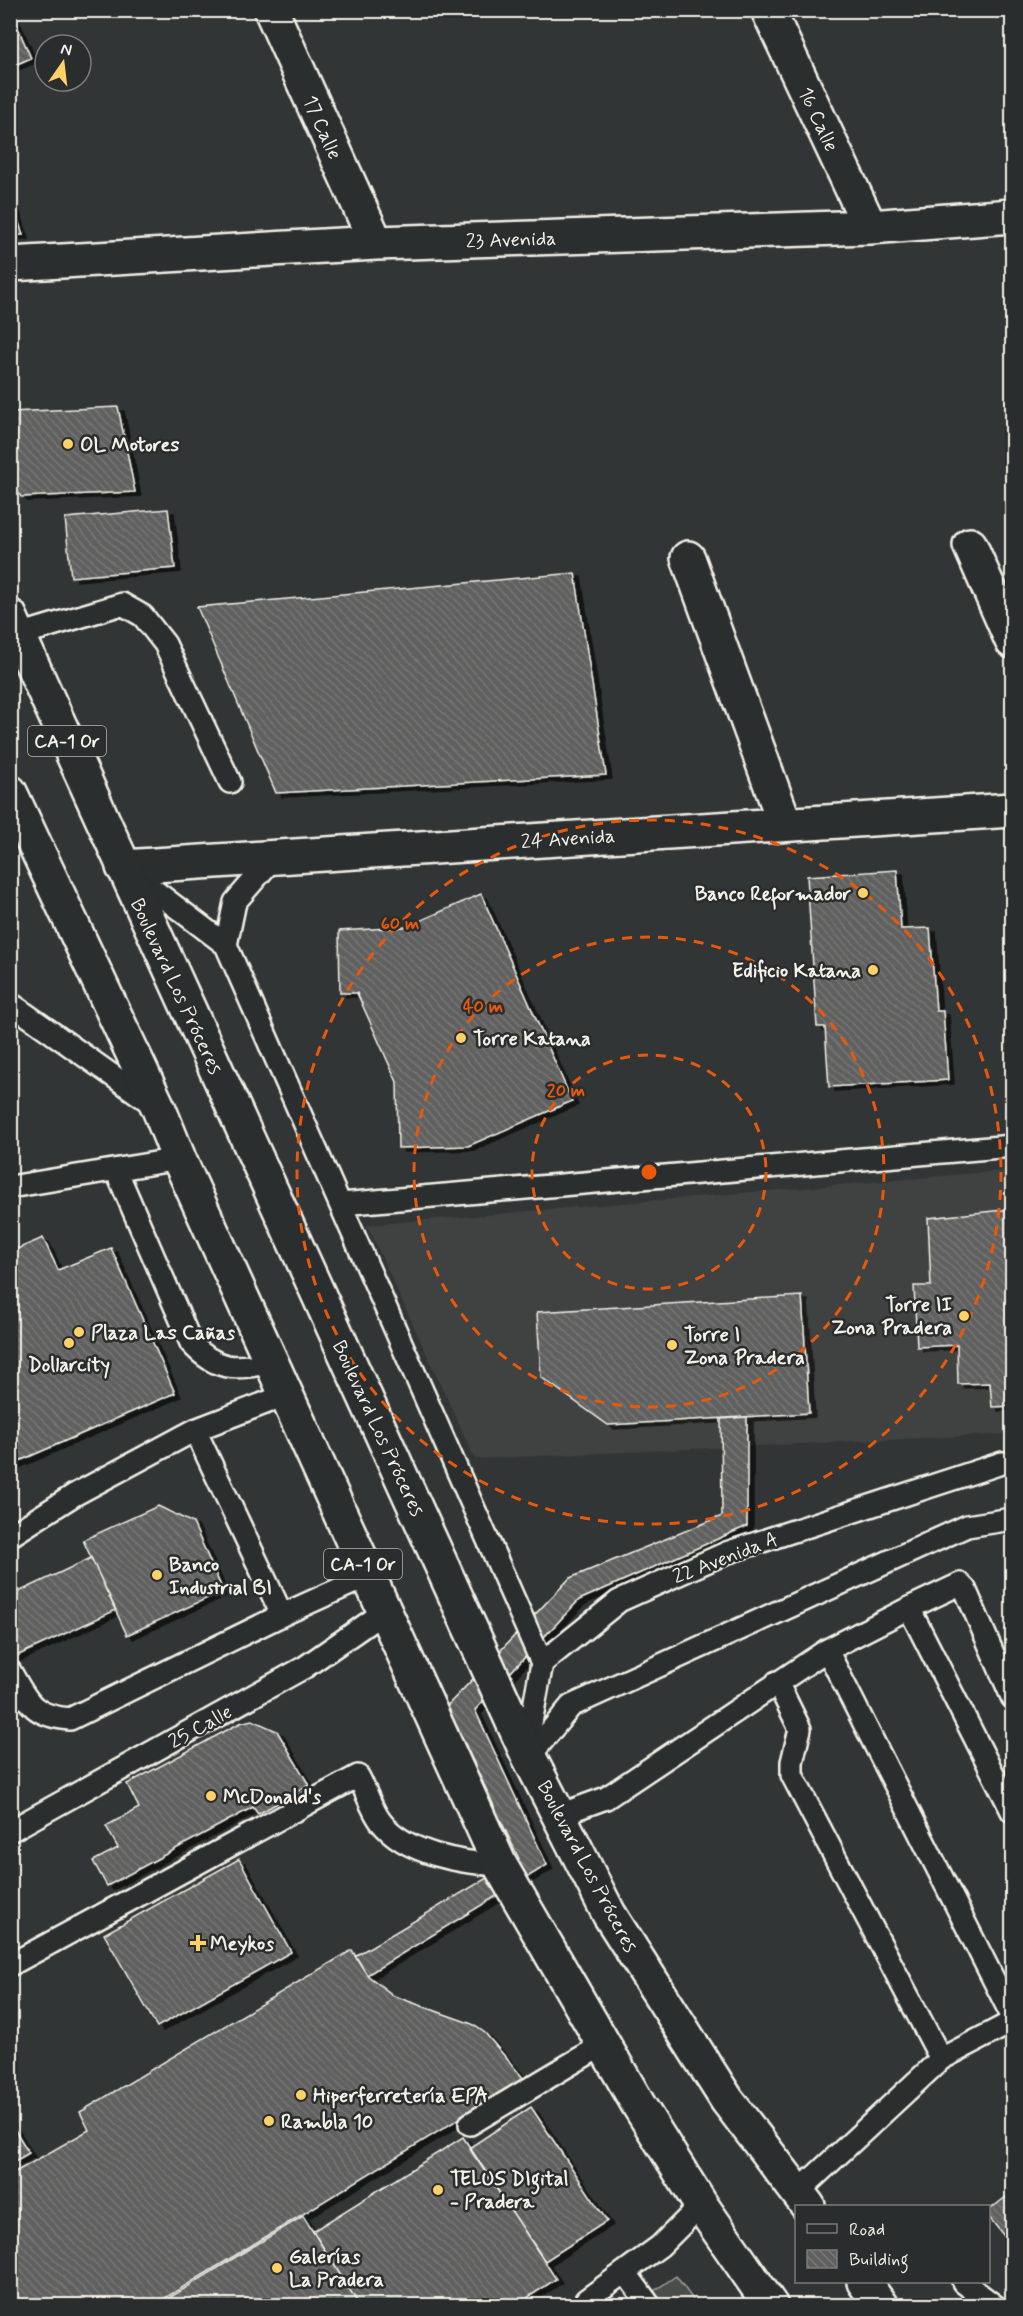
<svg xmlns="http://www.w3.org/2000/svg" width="1023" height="2316" viewBox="0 0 1023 2316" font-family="Mynerve,sans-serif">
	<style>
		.built { fill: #404242 }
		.garden { fill: #4b4d4c; stroke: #a09f9a; stroke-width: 1.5 }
		.building { fill: url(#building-back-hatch); stroke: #f4f1e8; stroke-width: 1.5; filter: url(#shadow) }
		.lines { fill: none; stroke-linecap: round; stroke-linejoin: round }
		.service-casing { stroke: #f4f1e8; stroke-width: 26 }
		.minor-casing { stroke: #f4f1e8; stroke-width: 38 }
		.trunk-casing { stroke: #f4f1e8; stroke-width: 38 }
		.service { stroke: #2a2d2e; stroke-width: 21 }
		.minor { stroke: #2a2d2e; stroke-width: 33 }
		.trunk { stroke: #2a2d2e; stroke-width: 33 }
		.ring { fill: none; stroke: #e8590c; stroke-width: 3; stroke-dasharray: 10 8 }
		.poi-dot { fill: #ffd166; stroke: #2a2d2e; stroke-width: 2 }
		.labels { text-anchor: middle; stroke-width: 5; stroke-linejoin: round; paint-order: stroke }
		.shield { fill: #2a2d2e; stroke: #b7b6b0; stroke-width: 1.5 }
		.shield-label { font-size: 18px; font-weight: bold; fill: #f4f1e8 }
		.street-label { font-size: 20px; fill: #f4f1e8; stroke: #2a2d2e }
		.poi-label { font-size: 20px; font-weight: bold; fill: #f4f1e8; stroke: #2a2d2e; text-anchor: start }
		.centre { fill: #e8590c; stroke: #2a2d2e; stroke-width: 3 }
		.ring-label { font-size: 18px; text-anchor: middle; font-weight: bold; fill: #e8590c; stroke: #2a2d2e; stroke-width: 5; stroke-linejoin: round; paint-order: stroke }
	</style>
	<defs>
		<pattern id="building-back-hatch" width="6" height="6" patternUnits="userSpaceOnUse" patternTransform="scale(1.5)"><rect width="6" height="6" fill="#5f605f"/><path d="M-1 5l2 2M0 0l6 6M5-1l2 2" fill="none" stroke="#777776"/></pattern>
		<filter id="shadow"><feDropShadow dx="6" dy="4" stdDeviation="0" flood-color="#0009"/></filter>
	</defs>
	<rect width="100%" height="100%" fill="#323535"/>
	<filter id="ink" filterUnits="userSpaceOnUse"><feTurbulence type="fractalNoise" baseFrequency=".0167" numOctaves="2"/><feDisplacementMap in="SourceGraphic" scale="12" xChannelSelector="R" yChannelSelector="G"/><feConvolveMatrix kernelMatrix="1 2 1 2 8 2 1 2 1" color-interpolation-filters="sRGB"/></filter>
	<g filter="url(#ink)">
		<path class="built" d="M 1012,1170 L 1012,1434 L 475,1459 L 367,1225 Z"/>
		<path class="garden" d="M 676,2276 L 697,2305 L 664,2305 L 654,2291 Z"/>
		<path class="building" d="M 10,10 L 31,58 L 10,67 Z
			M 10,197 L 23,235 L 10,235 Z
			M 118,407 L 135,492 L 21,497 L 10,476 L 10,412 Z
			M 168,509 L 175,568 L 71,577 L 65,518 Z
			M 575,573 L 606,775 L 276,793 L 197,607 Z
			M 897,870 L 901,929 L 930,928 L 936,1011 L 943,1011 L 948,1080 L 829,1087 L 825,1027 L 817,1027 L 807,876 Z
			M 481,894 L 572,1101 L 468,1146 L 398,1148 L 397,1082 L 357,993 L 340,993 L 339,931 L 406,927 Z
			M 1012,1209 L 1012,1406 L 992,1407 L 990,1383 L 958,1384 L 957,1345 L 917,1347 L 914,1286 L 931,1286 L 928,1218 Z
			M 43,1238 L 58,1270 L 111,1248 L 175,1393 L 10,1465 L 10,1252 Z
			M 802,1296 L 809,1413 L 608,1425 L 541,1377 L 537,1312 Z
			M 747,1417 L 747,1526 L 579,1600 L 475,1710 L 547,1865 L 367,1975 L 355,1956 L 519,1859 L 447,1706 L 570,1578 L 722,1516 L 721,1419 Z
			M 158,1506 L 193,1523 L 223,1591 L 127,1635 L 83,1540 Z
			M 91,1558 L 116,1610 L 10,1659 L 10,1596 Z
			M 252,1720 L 277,1731 L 309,1785 L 258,1814 L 253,1807 L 107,1886 L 93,1861 L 118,1848 L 106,1826 L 139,1808 L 127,1784 L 240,1723 Z
			M 239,1859 L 291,1952 L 157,2027 L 104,1934 Z
			M 352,1950 L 367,1975 L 394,1996 L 472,2024 L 485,2033 L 524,2079 L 152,2306 L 10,2306 L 10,2175 L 89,2130 L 80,2112 Z
			M 531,2107 L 607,2221 L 545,2261 L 469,2148 Z
			M 10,2122 L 29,2153 L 10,2164 Z
			M 463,2137 L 556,2279 L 515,2306 L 360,2306 L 313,2231 Z
			M 1012,2192 L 1012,2246 L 988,2216 L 988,2211 Z
			M 303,2216 L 360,2306 L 156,2306 Z"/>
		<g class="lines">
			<g class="service-casing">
				<path id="service" d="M 19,635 L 122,604 L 143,616 L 165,644 L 230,782
					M 130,872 L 226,945 L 542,1663
					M 226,945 L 235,902 L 274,857
					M 10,1003 L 154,1105
					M 116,1170 L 191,1343 C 216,1371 236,1370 271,1362
					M 10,1187 L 179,1159
					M 341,1204 L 1012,1146
					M 195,1430 L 282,1615
					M 10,1536 L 74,1495 L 195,1430 L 286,1395
					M 909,1608 L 960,1584 L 965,1589 L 1012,1697
					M 827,1650 L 1012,2016
					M 10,1671 C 28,1702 32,1716 70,1719 L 282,1615 L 368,1576
					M 777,1682 L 800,1729 L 792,1762 L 792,1775 L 941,2059 L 797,2193
					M 526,1750 L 542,1663 L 619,1601 L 726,1553 L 1002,1463 L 1012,1463
					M 529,1757 L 571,1706 L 967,1526 L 1012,1519
					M 559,1815 L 606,1798 L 827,1650 L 909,1608 L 1012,1811
					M 10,1831 L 305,1667 L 384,1612
					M 10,1965 L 358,1776 C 366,1790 371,1809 381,1822 C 406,1854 462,1863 500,1865
					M 941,2059 L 1012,2022
					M 470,2124 L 604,2044
					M 625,2272 L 650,2306
					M 963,2282 L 995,2306
					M 586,2300 L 660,2246 L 701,2205"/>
			</g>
			<g class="minor-casing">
				<path id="minor" d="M 271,10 L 376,243
					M 768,10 L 870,227
					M 10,264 L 376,243 L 870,227 L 1012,216
					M 970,545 L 1012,641
					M 688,558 L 785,824
					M 123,867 L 1012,810"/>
			</g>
			<g class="trunk-casing">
				<path id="trunk" d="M 10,616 L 526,1751 L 609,1914 L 727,2100 L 808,2206
					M 10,792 L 159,1109 L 179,1159 L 500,1865 L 638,2104 L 701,2205 L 771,2306
					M 864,2282 L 881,2306"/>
			</g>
			<use href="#service" class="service"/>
			<use href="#minor" class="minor"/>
			<use href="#trunk" class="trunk"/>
		</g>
	</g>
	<g class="ring">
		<circle cx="649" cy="1172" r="117"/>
		<circle cx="649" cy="1172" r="235"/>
		<circle cx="649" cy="1172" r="352"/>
	</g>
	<g class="poi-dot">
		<circle cx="68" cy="444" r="6"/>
		<circle cx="863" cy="893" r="6"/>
		<circle cx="873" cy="970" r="6"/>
		<circle cx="461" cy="1038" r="6"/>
		<circle cx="964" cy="1316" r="6"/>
		<circle cx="79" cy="1332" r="6"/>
		<circle cx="69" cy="1343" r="6"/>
		<circle cx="672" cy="1345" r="6"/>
		<circle cx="157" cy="1575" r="6"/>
		<circle cx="211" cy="1796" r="6"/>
		<path d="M195 1934h6v6h6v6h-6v6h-6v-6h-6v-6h6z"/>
		<circle cx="301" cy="2095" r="6"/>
		<circle cx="269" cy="2121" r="6"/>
		<circle cx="438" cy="2190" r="6"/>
		<circle cx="277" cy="2268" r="6"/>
	</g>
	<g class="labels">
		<g class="shield">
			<rect x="28" y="726" width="78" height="30" rx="4.5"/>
			<rect x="324" y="1549" width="78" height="30" rx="4.5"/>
		</g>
		<g class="shield-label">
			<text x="67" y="747">CA-1 Or</text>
			<text x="363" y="1570">CA-1 Or</text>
		</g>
		<g class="street-label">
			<text transform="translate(819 119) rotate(65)" y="7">16 Calle</text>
			<text transform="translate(323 127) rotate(66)" y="7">17 Calle</text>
			<text transform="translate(511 239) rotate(-2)" y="7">23 Avenida</text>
			<text transform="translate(568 838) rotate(-4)" y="7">24 Avenida</text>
			<text transform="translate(177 986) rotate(65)" y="7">Boulevard Los Próceres</text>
			<text transform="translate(379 1428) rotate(65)" y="7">Boulevard Los Próceres</text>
			<text transform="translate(725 1557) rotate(-21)" y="7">22 Avenida A</text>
			<text transform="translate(200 1726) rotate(-29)" y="7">25 Calle</text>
			<text transform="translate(588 1866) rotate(62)" y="7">Boulevard Los Próceres</text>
		</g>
		<g class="poi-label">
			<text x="80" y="451">OL Motores</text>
			<text x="851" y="900" text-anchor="end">Banco Reformador</text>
			<text x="861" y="977" text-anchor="end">Edificio Katana</text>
			<text x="473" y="1045">Torre Katana</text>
			<text x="952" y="1311" text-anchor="end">Torre II<tspan x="952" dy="23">Zona Pradera</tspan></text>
			<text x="91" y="1339">Plaza Las Cañas</text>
			<text x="684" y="1341">Torre I<tspan x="684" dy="23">Zona Pradera</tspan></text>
			<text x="69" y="1371" text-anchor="middle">Dollarcity</text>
			<text x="169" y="1571">Banco<tspan x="169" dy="23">Industrial BI</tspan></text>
			<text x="223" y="1803">McDonald's</text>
			<text x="210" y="1950">Meykos</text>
			<text x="313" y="2102">Hiperferretería EPA</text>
			<text x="281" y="2128">Rambla 10</text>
			<text x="450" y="2185">TELUS DIgital<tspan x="450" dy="23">- Pradera</tspan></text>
			<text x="289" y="2263">Galerías<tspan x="289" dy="23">La Pradera</tspan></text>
		</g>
	</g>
	<circle cx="649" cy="1172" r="9" class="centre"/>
	<g class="ring-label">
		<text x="400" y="929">60 m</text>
		<text x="483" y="1012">40 m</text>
		<text x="566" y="1096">20 m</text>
	</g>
	<rect width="1023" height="2316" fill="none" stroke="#2a2d2e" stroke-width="36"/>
	<rect x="18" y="18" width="987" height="2280" fill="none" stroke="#f4f1e8" stroke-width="2" filter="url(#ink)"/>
	<rect x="795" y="2205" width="195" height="78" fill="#2a2d2e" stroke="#7b7b78" stroke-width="1.5"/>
	<rect x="807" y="2224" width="30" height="9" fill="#2a2d2e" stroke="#7b7b78" stroke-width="1.5"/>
	<text x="849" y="2235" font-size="18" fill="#f4f1e8">Road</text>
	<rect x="807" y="2250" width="30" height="18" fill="url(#building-back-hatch)" stroke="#7b7b78" stroke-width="1.5"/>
	<text x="849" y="2265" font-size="18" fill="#f4f1e8">Building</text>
	<g transform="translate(63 63) rotate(14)"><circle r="28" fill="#2a2d2e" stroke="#7b7b78" stroke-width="1.5"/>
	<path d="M0-4.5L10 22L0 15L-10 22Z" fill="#ffd166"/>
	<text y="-9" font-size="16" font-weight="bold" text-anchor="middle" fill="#f4f1e8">N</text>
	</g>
</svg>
